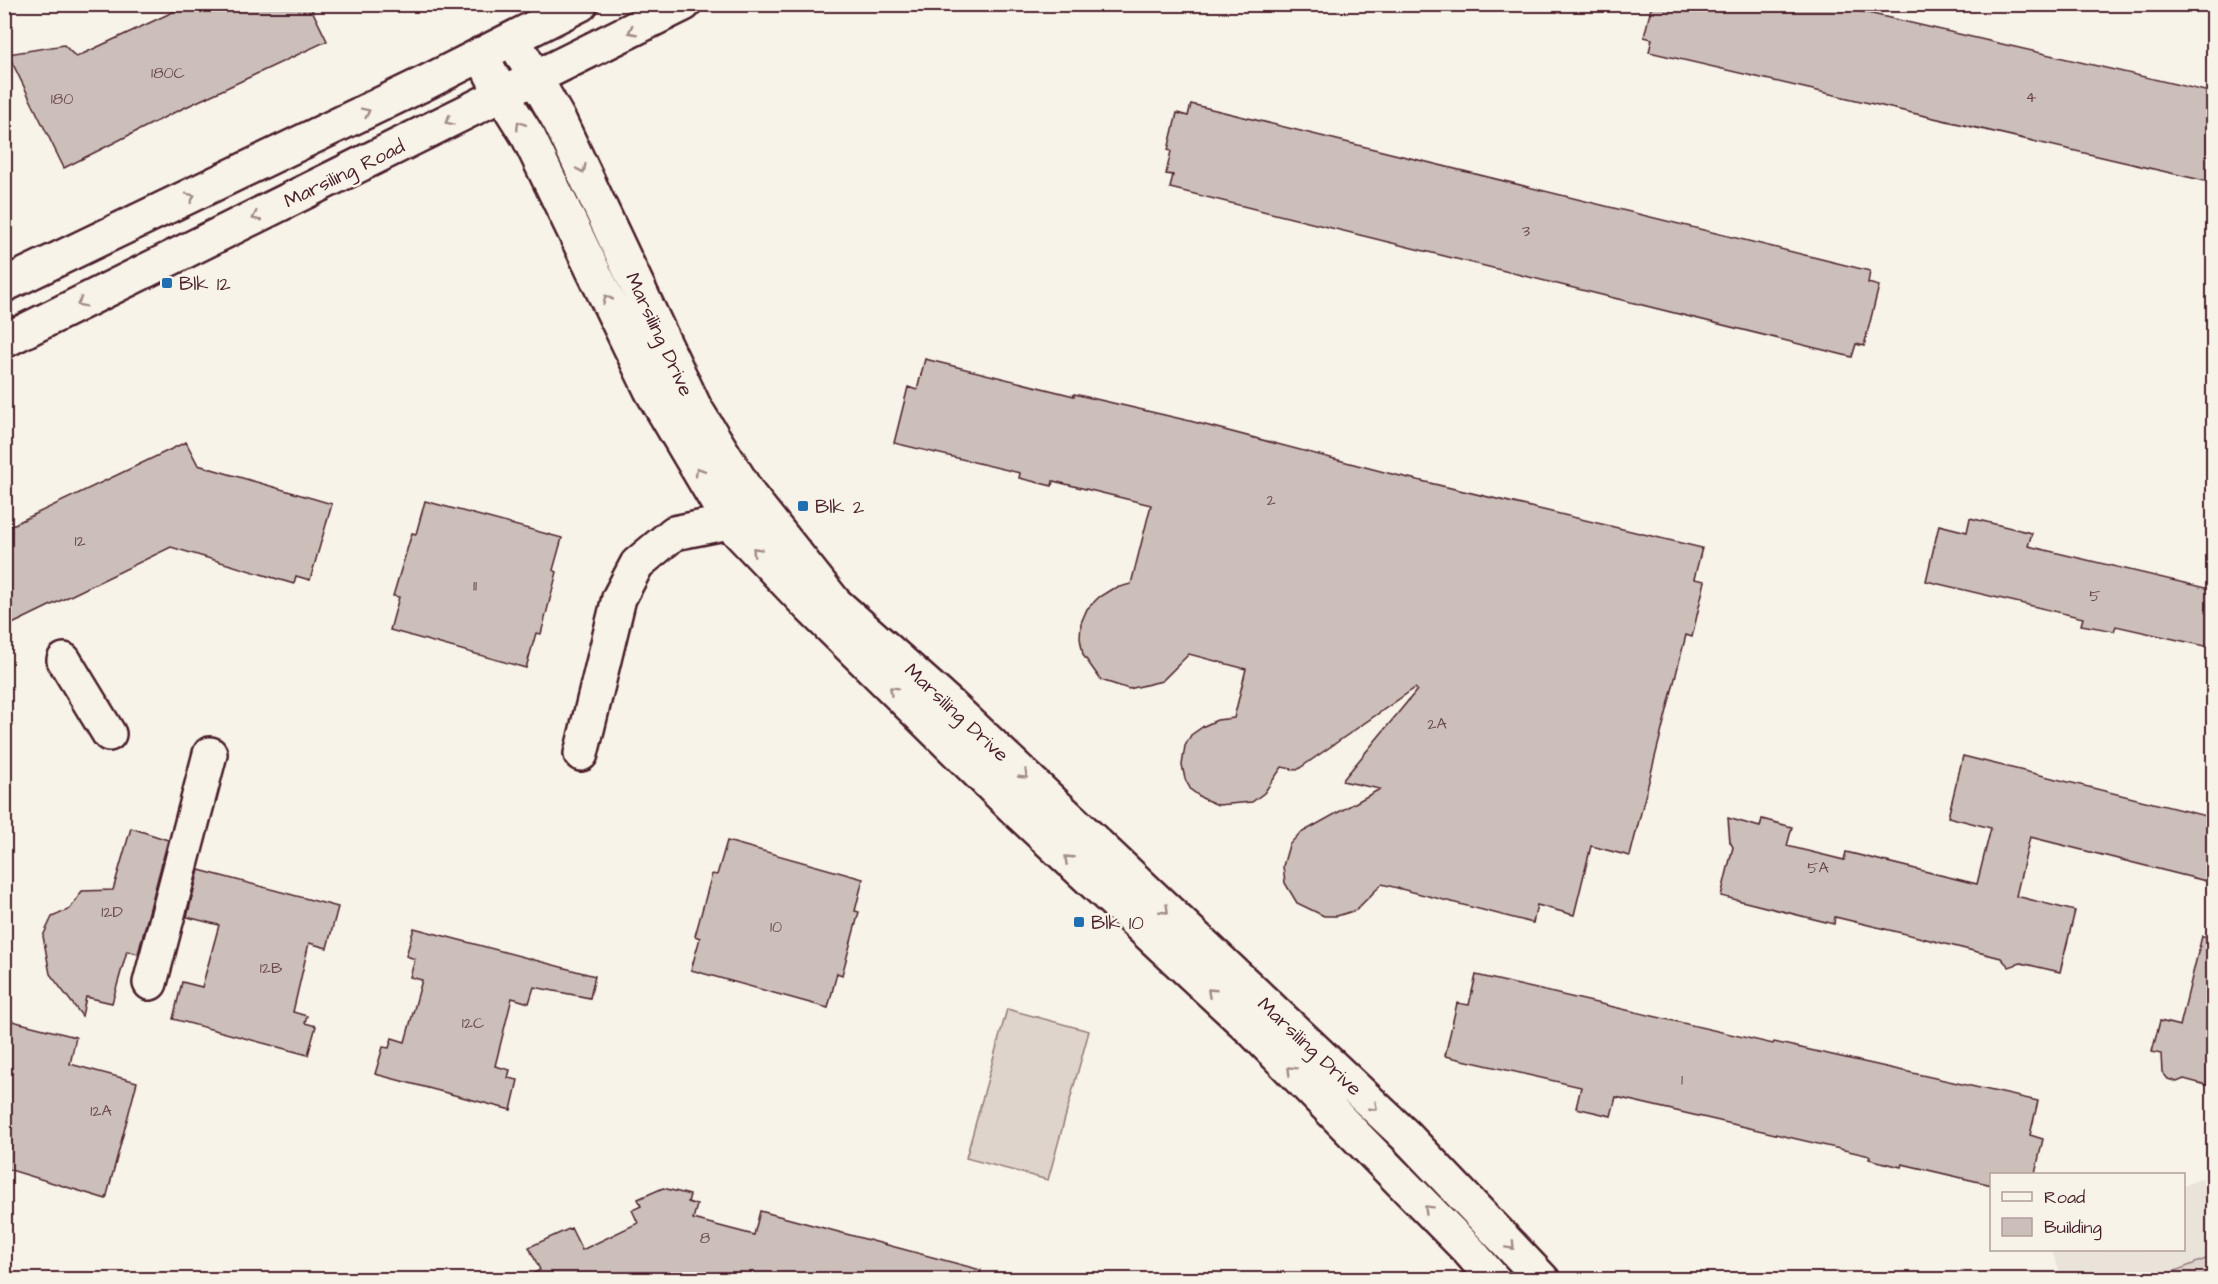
<svg xmlns="http://www.w3.org/2000/svg" width="2218" height="1284" viewBox="0 0 2218 1284" font-family="'Architects Daughter',sans-serif">
	<style>
		.built { fill: #eae3da }
		.grass { fill: #ded4cc; stroke: #947a7c; stroke-width: 1.5 }
		.building { fill: #ccbfb9; stroke: #4a1f2b; stroke-width: 1.5 }
		.lines { fill: none; stroke-linecap: round; stroke-linejoin: round }
		.minor-casing { stroke: #4a1f2b; stroke-width: 38 }
		.minor { stroke: #f7f3e8; stroke-width: 33 }
		.oneway { stroke: #a0898a }
		.poi-dot { fill: #1f6fb2; stroke: #f7f3e8; stroke-width: 2 }
		.labels { text-anchor: middle; stroke-width: 5; stroke-linejoin: round; paint-order: stroke }
		.number-label { font-size: 16px; fill: #6a474e }
		.street-label { font-size: 20px; fill: #4a1f2b; stroke: #f7f3e8 }
		.poi-label { font-size: 20px; fill: #4a1f2b; stroke: #f7f3e8; text-anchor: start }
	</style>
	<rect width="100%" height="100%" fill="#f7f3e8"/>
	<filter id="ink" filterUnits="userSpaceOnUse"><feTurbulence type="fractalNoise" baseFrequency=".0167" numOctaves="2"/><feDisplacementMap in="SourceGraphic" scale="12" xChannelSelector="R" yChannelSelector="G"/><feConvolveMatrix kernelMatrix="1 2 1 2 8 2 1 2 1" color-interpolation-filters="sRGB"/></filter>
	<g filter="url(#ink)">
		<path class="built" d="M 2213,1173 L 2213,1279 L 2063,1279 L 2051,1250 L 2184,1250 L 2184,1186 Z"/>
		<path class="grass" d="M 1007,1009 L 1089,1031 L 1048,1180 L 966,1158 Z
			M 2213,1256 L 2213,1279 L 2155,1279 Z"/>
		<path class="building" d="M 190,4 L 309,4 L 327,41 L 171,114 L 64,168 L 8,54 L 64,45 L 76,57 Z
			M 1652,4 L 1829,4 L 2214,93 L 2214,183 L 1649,52 L 1652,39 L 1644,37 Z
			M 1191,104 L 1870,271 L 1868,283 L 1879,286 L 1864,346 L 1856,344 L 1852,357 L 1170,188 L 1173,175 L 1166,174 L 1171,151 L 1168,150 L 1177,113 L 1188,116 Z
			M 925,359 L 1074,396 L 1074,394 L 1190,421 L 1388,473 L 1702,548 L 1694,579 L 1705,581 L 1692,637 L 1686,635 L 1630,856 L 1591,846 L 1574,915 L 1537,905 L 1533,923 L 1382,884 L 1356,910 L 1337,916 L 1324,916 L 1297,903 L 1285,883 L 1283,866 L 1289,845 L 1299,834 L 1380,789 L 1342,781 L 1417,690 L 1415,688 L 1297,770 L 1282,767 L 1264,793 L 1252,802 L 1218,805 L 1202,798 L 1191,790 L 1185,779 L 1182,765 L 1185,746 L 1191,735 L 1204,726 L 1217,720 L 1234,718 L 1246,669 L 1189,654 L 1162,681 L 1129,689 L 1101,680 L 1083,655 L 1080,638 L 1081,623 L 1087,609 L 1099,597 L 1112,589 L 1131,584 L 1151,505 L 1053,481 L 1052,486 L 1019,478 L 1020,473 L 894,443 L 908,387 L 917,390 Z
			M 186,442 L 198,465 L 332,504 L 310,580 L 296,576 L 294,584 L 171,547 L 4,628 L 4,529 Z
			M 425,501 L 562,538 L 553,570 L 557,572 L 541,634 L 536,633 L 526,668 L 390,630 L 399,597 L 393,596 L 412,533 L 416,534 Z
			M 1970,518 L 2032,533 L 2028,546 L 2214,590 L 2214,648 L 2116,626 L 2114,631 L 2081,625 L 2083,618 L 1926,581 L 1939,525 L 1967,532 Z
			M 1963,756 L 2214,818 L 2214,883 L 2030,837 L 2016,896 L 2075,911 L 2060,972 L 2021,963 L 2009,967 L 2001,958 L 1910,935 L 1835,917 L 1834,924 L 1721,896 L 1733,847 L 1730,842 L 1728,818 L 1760,827 L 1762,819 L 1792,827 L 1787,846 L 1844,860 L 1846,852 L 1977,884 L 1991,828 L 1948,817 Z
			M 131,828 L 168,840 L 138,954 L 127,951 L 112,1003 L 86,997 L 82,1016 L 50,974 L 43,936 L 52,917 L 70,909 L 82,891 L 113,890 Z
			M 727,841 L 863,879 L 855,911 L 859,912 L 842,975 L 837,973 L 828,1008 L 691,970 L 700,938 L 695,936 L 712,874 L 717,875 Z
			M 199,870 L 338,907 L 327,948 L 309,943 L 293,1012 L 307,1016 L 305,1023 L 316,1026 L 308,1055 L 173,1019 L 182,982 L 202,987 L 219,925 L 187,917 Z
			M 414,928 L 595,976 L 590,998 L 534,987 L 529,1003 L 512,998 L 495,1066 L 510,1070 L 508,1078 L 518,1080 L 511,1110 L 375,1074 L 383,1047 L 389,1048 L 392,1038 L 405,1042 L 422,980 L 410,977 L 415,959 L 406,956 Z
			M 2202,936 L 2214,937 L 2214,1087 L 2184,1079 L 2177,1082 L 2168,1079 L 2162,1072 L 2161,1054 L 2152,1052 L 2160,1021 L 2180,1026 Z
			M 1476,975 L 1773,1044 L 1774,1042 L 1801,1048 L 2038,1101 L 2030,1135 L 2043,1139 L 2035,1174 L 1992,1174 L 1992,1185 L 1902,1164 L 1901,1167 L 1869,1159 L 1870,1156 L 1616,1097 L 1611,1116 L 1576,1108 L 1581,1087 L 1445,1056 L 1457,1003 L 1469,1005 Z
			M 4,1019 L 76,1037 L 70,1064 L 137,1082 L 106,1199 L 4,1168 Z
			M 663,1188 L 690,1195 L 688,1202 L 697,1205 L 693,1219 L 754,1235 L 760,1211 L 981,1270 L 980,1280 L 521,1280 L 540,1270 L 529,1247 L 571,1228 L 582,1250 L 638,1223 L 632,1210 L 641,1206 L 638,1199 Z"/>
		<g class="lines">
			<g class="minor-casing">
				<path id="minor" d="M 513,39 L 560,122 L 695,408 L 749,495 L 835,603 L 951,706 L 1406,1136 L 1543,1280
					M 481,54 L 502,95 L 529,138 L 651,390 L 729,522 L 810,607 L 1019,813 L 1253,1031 L 1469,1251 L 1494,1280
					M 4,285 L 427,82 L 581,4
					M 4,341 L 684,4
					M 64,660 L 109,734
					M 581,754 L 619,598 L 637,564 L 674,533 L 729,522 L 741,506
					M 150,983 L 210,754"/>
			</g>
			<use href="#minor" class="minor"/>
		</g>
		<defs><path id="oneway-chevron" d="M-2-3.5L2.5 0L-2 3.5" fill="none" stroke-width="1.6" stroke-linecap="round" stroke-linejoin="round" transform="scale(1.5)"/></defs>
		<g class="oneway">
			<use href="#oneway-chevron" transform="translate(632 31) rotate(153)"/>
			<use href="#oneway-chevron" transform="translate(366 112) rotate(-26)"/>
			<use href="#oneway-chevron" transform="translate(449 121) rotate(154)"/>
			<use href="#oneway-chevron" transform="translate(520 125) rotate(-122)"/>
			<use href="#oneway-chevron" transform="translate(582 169) rotate(65)"/>
			<use href="#oneway-chevron" transform="translate(191 197) rotate(-26)"/>
			<use href="#oneway-chevron" transform="translate(256 217) rotate(154)"/>
			<use href="#oneway-chevron" transform="translate(607 299) rotate(-116)"/>
			<use href="#oneway-chevron" transform="translate(81 303) rotate(154)"/>
			<use href="#oneway-chevron" transform="translate(699 471) rotate(-121)"/>
			<use href="#oneway-chevron" transform="translate(756 551) rotate(-133)"/>
			<use href="#oneway-chevron" transform="translate(893 690) rotate(-135)"/>
			<use href="#oneway-chevron" transform="translate(1024 775) rotate(44)"/>
			<use href="#oneway-chevron" transform="translate(1068 859) rotate(-137)"/>
			<use href="#oneway-chevron" transform="translate(1165 910) rotate(44)"/>
			<use href="#oneway-chevron" transform="translate(1211 992) rotate(-137)"/>
			<use href="#oneway-chevron" transform="translate(1291 1070) rotate(-135)"/>
			<use href="#oneway-chevron" transform="translate(1374 1107) rotate(43)"/>
			<use href="#oneway-chevron" transform="translate(1428 1209) rotate(-135)"/>
			<use href="#oneway-chevron" transform="translate(1511 1246) rotate(47)"/>
		</g>
	</g>
	<g class="poi-dot">
		<rect x="161" y="277" width="12" height="12" rx="3"/>
		<rect x="797" y="500" width="12" height="12" rx="3"/>
		<rect x="1073" y="916" width="12" height="12" rx="3"/>
	</g>
	<g class="labels">
		<g class="number-label">
			<text x="168" y="78">180C</text>
			<text x="2031" y="102">4</text>
			<text x="62" y="104">180</text>
			<text x="1526" y="236">3</text>
			<text x="1271" y="505">2</text>
			<text x="80" y="546">12</text>
			<text x="475" y="591">11</text>
			<text x="2095" y="601">5</text>
			<text x="1437" y="729">2A</text>
			<text x="1818" y="873">5A</text>
			<text x="112" y="917">12D</text>
			<text x="776" y="932">10</text>
			<text x="271" y="973">12B</text>
			<text x="473" y="1028">12C</text>
			<text x="1682" y="1085">1</text>
			<text x="101" y="1116">12A</text>
			<text x="705" y="1243">8</text>
		</g>
		<g class="street-label">
			<text transform="translate(344 173) rotate(-26)" y="7">Marsiling Road</text>
			<text transform="translate(660 334) rotate(65)" y="7">Marsiling Drive</text>
			<text transform="translate(957 712) rotate(43)" y="7">Marsiling Drive</text>
			<text transform="translate(1310 1046) rotate(43)" y="7">Marsiling Drive</text>
		</g>
		<g class="poi-label">
			<text x="179" y="290">Blk 12</text>
			<text x="815" y="513">Blk 2</text>
			<text x="1091" y="929">Blk 10</text>
		</g>
	</g>
	<rect width="2218" height="1284" fill="none" stroke="#f7f3e8" stroke-width="24"/>
	<rect x="12" y="12" width="2194" height="1260" fill="none" stroke="#4a1f2b" stroke-width="2" filter="url(#ink)"/>
	<rect x="1990" y="1173" width="195" height="78" fill="#f7f3e8" stroke="#b29e9c" stroke-width="1.5"/>
	<rect x="2002" y="1192" width="30" height="9" fill="#f7f3e8" stroke="#b29e9c" stroke-width="1.5"/>
	<text x="2044" y="1203" font-size="18" fill="#4a1f2b">Road</text>
	<rect x="2002" y="1218" width="30" height="18" fill="#ccbfb9" stroke="#b29e9c" stroke-width="1.5"/>
	<text x="2044" y="1233" font-size="18" fill="#4a1f2b">Building</text>
</svg>
